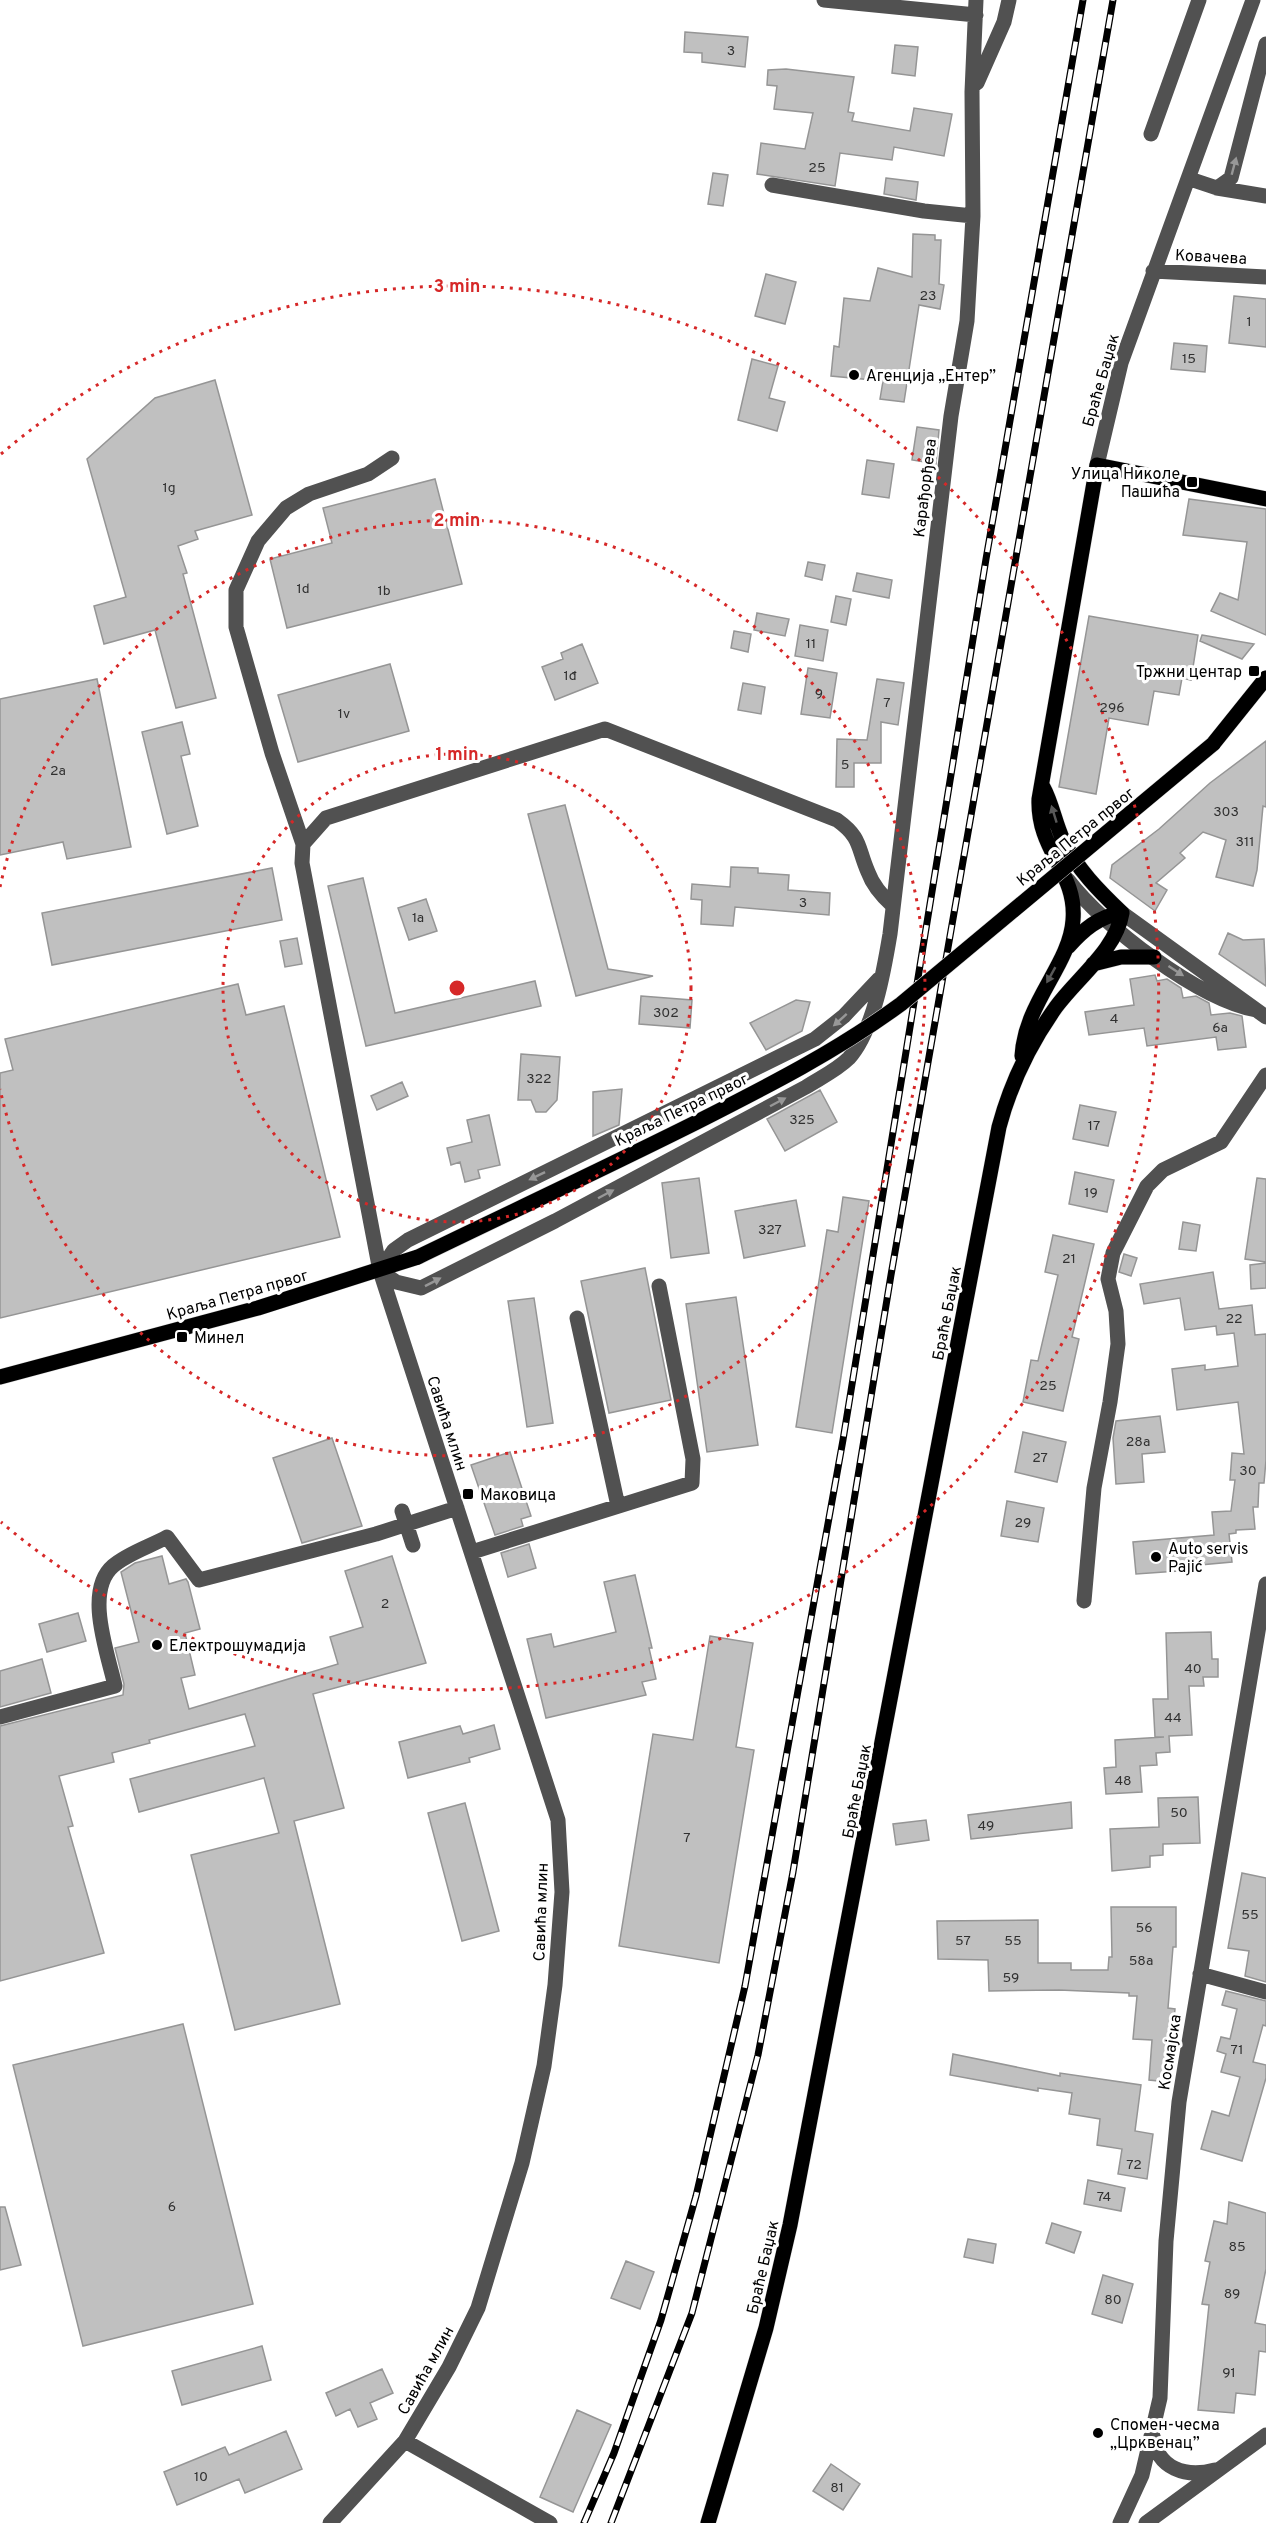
<svg xmlns="http://www.w3.org/2000/svg" width="1266" height="2523" viewBox="0 0 1266 2523" font-family="Overpass,sans-serif">
	<style>
		.building { fill: #c0c0c0; stroke: #959595; stroke-width: 1.5 }
		.lines { fill: none; stroke-linecap: round; stroke-linejoin: round }
		.major-casing { stroke: #dbdbdb; stroke-width: 16 }
		.minor { stroke: #515151; stroke-width: 15 }
		.major { stroke: #000; stroke-width: 15 }
		.rail-casing { stroke: #000; stroke-width: 7 }
		.rail { stroke: #fff; stroke-width: 4.5; stroke-dasharray: 14; stroke-linecap: butt }
		.major-bridge-casing { stroke: #dbdbdb; stroke-width: 16; stroke-linecap: butt }
		.major-bridge { stroke: #000; stroke-width: 15 }
		.oneway { fill: #979797 }
		.oneway2 { fill: #595959 }
		.ring { fill: none; stroke: #d62828; stroke-width: 3; stroke-dasharray: 3 6 }
		.poi-dot { fill: #000; stroke: #fff; stroke-width: 2 }
		.labels { text-anchor: middle; stroke-width: 6; stroke-linejoin: round; paint-order: stroke }
		.number-label { font-size: 14px; fill: #303030 }
		.street-label { font-size: 16px; fill: #000; stroke: #fff }
		.poi-label { font-size: 16px; fill: #000; stroke: #fff; text-anchor: start }
		.centre { fill: #d62828; stroke: #fff; stroke-width: 3 }
		.ring-label { font-size: 18px; text-anchor: middle; font-weight: bold; fill: #d62828; stroke: #fff; stroke-width: 6; stroke-linejoin: round; paint-order: stroke }
	</style>
	<rect width="100%" height="100%" fill="#fff"/>
	<path class="building" d="M 685,32 L 748,37 L 745,67 L 702,62 L 702,53 L 684,52 Z
		M 895,45 L 918,47 L 915,76 L 892,73 Z
		M 786,69 L 854,77 L 848,112 L 854,113 L 852,121 L 910,131 L 914,108 L 952,114 L 944,156 L 894,147 L 892,160 L 840,153 L 835,186 L 757,174 L 761,143 L 805,149 L 813,113 L 774,109 L 777,86 L 767,85 L 768,70 Z
		M 713,173 L 728,175 L 723,206 L 708,204 Z
		M 886,178 L 918,182 L 916,200 L 884,194 Z
		M 913,234 L 935,235 L 935,240 L 941,240 L 939,284 L 944,285 L 940,309 L 919,305 L 904,402 L 880,399 L 883,381 L 831,376 L 834,346 L 839,347 L 844,298 L 870,301 L 878,268 L 912,277 Z
		M 766,274 L 796,282 L 785,324 L 755,316 Z
		M 1234,296 L 1266,299 L 1266,347 L 1229,343 Z
		M 1174,343 L 1207,346 L 1205,372 L 1171,369 Z
		M 752,359 L 778,366 L 769,398 L 785,402 L 777,431 L 738,420 Z
		M 215,380 L 252,515 L 195,531 L 198,539 L 178,546 L 187,573 L 183,574 L 216,698 L 176,708 L 155,630 L 104,644 L 94,606 L 126,597 L 87,459 L 155,398 Z
		M 917,427 L 939,430 L 936,464 L 912,460 Z
		M 867,460 L 894,464 L 889,498 L 862,494 Z
		M 435,479 L 462,584 L 287,628 L 270,559 L 332,543 L 323,508 Z
		M 1189,499 L 1266,509 L 1266,635 L 1211,611 L 1220,593 L 1238,600 L 1247,542 L 1183,535 Z
		M 808,562 L 825,565 L 822,580 L 805,576 Z
		M 857,573 L 892,580 L 889,598 L 853,591 Z
		M 836,596 L 851,599 L 846,625 L 831,622 Z
		M 757,613 L 789,619 L 785,636 L 754,630 Z
		M 1089,616 L 1198,635 L 1191,680 L 1182,678 L 1179,695 L 1154,691 L 1148,725 L 1109,718 L 1096,794 L 1059,787 Z
		M 800,625 L 828,630 L 823,661 L 795,656 Z
		M 734,631 L 751,634 L 748,652 L 731,648 Z
		M 1202,635 L 1254,644 L 1242,659 L 1200,641 Z
		M 582,644 L 598,683 L 555,700 L 542,667 L 563,659 L 561,653 Z
		M 390,664 L 409,731 L 298,762 L 278,695 Z
		M 808,668 L 837,673 L 830,718 L 801,714 Z
		M 97,679 L 131,847 L 67,859 L 63,842 L 0,855 L 0,699 Z
		M 877,679 L 904,683 L 898,725 L 881,722 L 881,763 L 854,763 L 854,787 L 836,787 L 837,739 L 867,740 Z
		M 743,683 L 765,687 L 761,714 L 738,710 Z
		M 182,722 L 190,754 L 181,756 L 198,826 L 167,834 L 142,732 Z
		M 1266,741 L 1266,807 L 1263,806 L 1257,870 L 1253,886 L 1216,877 L 1226,840 L 1203,832 L 1180,853 L 1185,858 L 1156,883 L 1167,890 L 1155,911 L 1110,878 L 1112,865 L 1159,829 L 1210,783 Z
		M 565,805 L 608,969 L 653,976 L 576,996 L 528,814 Z
		M 731,867 L 758,868 L 758,873 L 789,875 L 788,890 L 830,893 L 829,915 L 735,907 L 733,926 L 701,924 L 702,900 L 691,899 L 692,884 L 730,887 Z
		M 272,868 L 282,920 L 52,965 L 42,913 Z
		M 363,878 L 395,1013 L 535,981 L 541,1006 L 366,1046 L 328,886 Z
		M 426,899 L 437,931 L 409,940 L 398,908 Z
		M 1228,933 L 1243,940 L 1264,939 L 1266,986 L 1219,954 Z
		M 297,938 L 302,964 L 285,967 L 280,941 Z
		M 1155,975 L 1157,981 L 1167,979 L 1181,988 L 1183,998 L 1196,996 L 1209,1003 L 1211,1015 L 1230,1013 L 1242,1016 L 1246,1047 L 1218,1050 L 1216,1037 L 1147,1046 L 1144,1028 L 1089,1035 L 1085,1012 L 1134,1005 L 1130,979 Z
		M 238,984 L 246,1015 L 284,1006 L 340,1237 L 0,1318 L 0,1073 L 13,1070 L 5,1039 Z
		M 641,996 L 692,1000 L 690,1028 L 639,1024 Z
		M 796,1000 L 810,1002 L 802,1031 L 766,1050 L 750,1023 Z
		M 521,1054 L 560,1057 L 557,1100 L 546,1112 L 536,1112 L 531,1100 L 518,1100 Z
		M 402,1082 L 408,1096 L 377,1110 L 371,1096 Z
		M 622,1089 L 619,1125 L 593,1136 L 593,1092 Z
		M 820,1090 L 837,1122 L 785,1151 L 767,1119 Z
		M 1080,1105 L 1116,1112 L 1108,1146 L 1073,1139 Z
		M 489,1115 L 500,1165 L 478,1170 L 480,1178 L 465,1182 L 460,1162 L 451,1165 L 447,1148 L 472,1142 L 467,1120 Z
		M 1075,1172 L 1114,1180 L 1107,1212 L 1069,1204 Z
		M 699,1178 L 709,1253 L 671,1258 L 662,1183 Z
		M 1257,1178 L 1266,1179 L 1266,1262 L 1245,1259 Z
		M 843,1197 L 869,1201 L 832,1433 L 796,1427 L 827,1230 L 838,1232 Z
		M 796,1200 L 805,1246 L 744,1258 L 735,1211 Z
		M 1183,1222 L 1200,1225 L 1196,1251 L 1179,1249 Z
		M 1053,1235 L 1094,1244 L 1072,1337 L 1079,1339 L 1063,1411 L 1023,1402 L 1031,1360 L 1038,1361 L 1058,1275 L 1045,1272 Z
		M 1124,1254 L 1137,1258 L 1131,1276 L 1119,1272 Z
		M 1266,1263 L 1266,1288 L 1251,1289 L 1250,1265 Z
		M 645,1268 L 671,1400 L 609,1413 L 581,1281 Z
		M 1213,1272 L 1219,1309 L 1252,1305 L 1255,1335 L 1266,1334 L 1266,1460 L 1264,1483 L 1259,1483 L 1258,1507 L 1253,1507 L 1255,1529 L 1236,1530 L 1236,1533 L 1229,1534 L 1232,1562 L 1178,1567 L 1178,1571 L 1136,1574 L 1133,1542 L 1214,1535 L 1212,1512 L 1231,1511 L 1235,1480 L 1230,1480 L 1232,1453 L 1244,1454 L 1238,1402 L 1177,1410 L 1172,1369 L 1205,1365 L 1205,1370 L 1238,1366 L 1234,1333 L 1217,1335 L 1216,1326 L 1185,1330 L 1180,1298 L 1144,1304 L 1140,1284 Z
		M 736,1297 L 758,1445 L 707,1452 L 686,1304 Z
		M 534,1298 L 553,1423 L 527,1427 L 508,1301 Z
		M 1160,1416 L 1165,1452 L 1142,1454 L 1144,1482 L 1116,1484 L 1113,1438 L 1116,1421 Z
		M 1023,1432 L 1066,1442 L 1057,1482 L 1015,1472 Z
		M 332,1438 L 362,1526 L 302,1543 L 273,1458 Z
		M 510,1452 L 531,1516 L 521,1519 L 523,1526 L 495,1535 L 471,1465 Z
		M 1007,1501 L 1044,1508 L 1038,1542 L 1001,1536 Z
		M 529,1544 L 536,1568 L 508,1577 L 501,1553 Z
		M 162,1556 L 169,1584 L 186,1579 L 188,1582 L 200,1629 L 185,1633 L 195,1675 L 181,1678 L 189,1709 L 338,1664 L 330,1637 L 363,1627 L 345,1571 L 392,1556 L 426,1663 L 313,1694 L 344,1808 L 294,1821 L 340,2004 L 235,2030 L 191,1855 L 279,1833 L 264,1778 L 139,1812 L 130,1779 L 255,1746 L 245,1714 L 149,1740 L 150,1743 L 112,1753 L 114,1762 L 59,1776 L 73,1826 L 68,1827 L 104,1953 L 0,1981 L 0,1726 L 123,1695 L 124,1684 L 115,1648 L 139,1642 L 121,1572 L 135,1563 Z
		M 635,1575 L 652,1648 L 649,1648 L 656,1679 L 642,1682 L 646,1695 L 546,1718 L 527,1639 L 551,1634 L 554,1647 L 616,1632 L 604,1582 Z
		M 78,1613 L 86,1641 L 47,1652 L 39,1624 Z
		M 1211,1632 L 1212,1659 L 1218,1659 L 1218,1677 L 1203,1677 L 1204,1686 L 1189,1686 L 1192,1735 L 1169,1736 L 1170,1752 L 1156,1753 L 1157,1765 L 1140,1766 L 1142,1792 L 1106,1794 L 1104,1768 L 1116,1767 L 1115,1740 L 1164,1737 L 1155,1737 L 1153,1699 L 1168,1699 L 1166,1633 Z
		M 710,1636 L 753,1643 L 736,1747 L 754,1750 L 719,1963 L 619,1946 L 653,1734 L 693,1740 Z
		M 42,1659 L 51,1693 L 0,1707 L 0,1671 Z
		M 494,1725 L 500,1749 L 469,1758 L 470,1762 L 408,1778 L 399,1742 L 460,1726 L 463,1734 Z
		M 1198,1797 L 1200,1843 L 1163,1844 L 1163,1855 L 1150,1856 L 1150,1867 L 1112,1871 L 1110,1829 L 1159,1827 L 1158,1798 Z
		M 1071,1802 L 1072,1828 L 971,1839 L 968,1815 Z
		M 465,1803 L 499,1931 L 462,1941 L 428,1813 Z
		M 926,1820 L 929,1840 L 896,1845 L 893,1824 Z
		M 1242,1873 L 1266,1878 L 1266,1982 L 1245,1976 L 1249,1951 L 1228,1948 Z
		M 1111,1907 L 1176,1907 L 1176,1947 L 1173,1947 L 1168,2008 L 1175,2009 L 1168,2082 L 1149,2080 L 1152,2040 L 1133,2039 L 1137,1996 L 1129,1996 L 1129,1993 L 1059,1990 L 989,1991 L 988,1960 L 938,1959 L 937,1921 L 1038,1920 L 1038,1963 L 1071,1963 L 1071,1970 L 1108,1970 L 1109,1957 L 1112,1957 Z
		M 1226,1991 L 1266,2001 L 1266,2026 L 1263,2025 L 1253,2062 L 1266,2065 L 1266,2078 L 1242,2161 L 1201,2149 L 1212,2111 L 1229,2116 L 1240,2077 L 1221,2072 L 1226,2054 L 1217,2051 L 1221,2037 L 1230,2039 L 1237,2009 L 1222,2005 Z
		M 183,2024 L 253,2304 L 83,2346 L 13,2065 Z
		M 953,2054 L 1060,2076 L 1060,2073 L 1141,2085 L 1135,2131 L 1153,2134 L 1147,2179 L 1118,2174 L 1122,2149 L 1097,2145 L 1100,2119 L 1069,2114 L 1072,2093 L 1038,2088 L 1038,2091 L 950,2075 Z
		M 1088,2180 L 1125,2188 L 1121,2211 L 1084,2204 Z
		M 1229,2202 L 1266,2213 L 1266,2269 L 1255,2323 L 1266,2325 L 1266,2352 L 1259,2351 L 1255,2395 L 1236,2393 L 1234,2413 L 1198,2410 L 1209,2305 L 1202,2304 L 1210,2262 L 1205,2261 L 1214,2221 L 1227,2224 Z
		M 0,2207 L 5,2207 L 21,2265 L 0,2270 Z
		M 1052,2223 L 1081,2232 L 1074,2253 L 1046,2243 Z
		M 968,2239 L 996,2244 L 993,2263 L 964,2257 Z
		M 626,2261 L 654,2272 L 640,2309 L 611,2298 Z
		M 1103,2275 L 1133,2284 L 1122,2323 L 1092,2314 Z
		M 262,2346 L 271,2380 L 182,2405 L 172,2371 Z
		M 382,2369 L 393,2393 L 370,2403 L 377,2419 L 358,2427 L 350,2409 L 336,2416 L 326,2393 Z
		M 577,2410 L 611,2425 L 573,2512 L 540,2497 Z
		M 286,2431 L 302,2469 L 245,2493 L 239,2479 L 177,2505 L 164,2472 L 225,2447 L 229,2455 Z
		M 831,2464 L 860,2484 L 843,2510 L 813,2491 Z"/>
	<g class="lines">
		<g class="major-casing">
			<path id="major" d="M 1213,744 L 1266,678
				M 1043,787 C 1052,803 1055,823 1063,840 C 1077,869 1099,891 1122,913
				M 1068,947 C 1083,930 1099,916 1122,913
				M 1093,964 L 1121,957 L 1154,957
				M 1022,1056 C 1025,1002 1070,965 1073,920 C 1077,872 1037,851 1039,799 L 1097,465 L 1266,499
				M 0,1377 L 258,1308 L 418,1257
				M 708,2523 L 766,2328 L 790,2225 L 999,1127 C 1011,1082 1029,1045 1056,1007 C 1078,977 1116,950 1122,913"/>
		</g>
		<path class="minor" d="M 824,0 L 976,15
			M 977,83 L 1004,22 L 1009,0
			M 1151,134 L 1199,0
			M 1190,179 L 1217,188 L 1231,178 L 1266,44
			M 772,185 L 924,211 L 973,216
			M 1217,188 L 1266,196
			M 1153,271 L 1266,277
			M 1097,465 L 1121,363 L 1253,0
			M 303,844 L 272,753 L 236,627 L 236,590 L 258,541 L 286,508 L 309,494 L 368,474 L 392,458
			M 1068,880 C 1103,926 1198,999 1256,1010
			M 1122,913 L 1266,1017
			M 380,1271 L 396,1282 L 421,1288 L 555,1221 L 806,1087 C 820,1078 837,1070 849,1058 C 874,1030 884,970 890,934 L 951,416 L 967,321 L 973,216 L 972,92 L 976,0
			M 380,1271 L 394,1250 L 408,1240 L 815,1039 L 844,1016 L 879,979
			M 577,1318 L 618,1506
			M 402,1511 L 413,1545
			M 472,1552 L 692,1483 L 693,1459 L 659,1286
			M 1084,1601 L 1094,1488 L 1110,1402 L 1118,1344 L 1116,1311 L 1108,1279 L 1113,1253 L 1147,1186 L 1163,1170 L 1221,1142 L 1266,1075
			M 0,1717 L 115,1686 C 108,1654 84,1591 113,1566 C 128,1553 151,1546 167,1537 L 199,1580 L 376,1534 L 457,1508
			M 1200,1974 L 1266,1992
			M 1153,2436 C 1157,2469 1186,2478 1215,2470
			M 405,2441 L 550,2523
			M 330,2523 L 405,2441 L 449,2367 L 478,2308 L 522,2163 L 544,2066 L 555,1985 L 562,1892 L 558,1820 L 380,1271 L 302,863 L 303,844 L 326,818 L 605,729 L 837,820 C 862,838 857,847 868,872 C 873,886 882,896 893,906
			M 1120,2523 L 1142,2475 L 1160,2398 L 1166,2241 L 1179,2102 L 1266,1584
			M 1146,2523 L 1266,2435"/>
		<use href="#major" class="major"/>
		<g class="rail-casing">
			<path id="rail" d="M 584,2523 L 614,2453 L 661,2320 L 696,2196 L 745,1986 L 843,1440 L 986,559 L 1083,0
				M 611,2523 L 692,2313 L 758,2055 L 793,1872 L 891,1275 L 1113,0"/>
		</g>
		<use href="#rail" class="rail"/>
		<g class="major-bridge-casing">
			<path id="major-bridge" d="M 418,1257 C 511,1212 605,1168 697,1122 C 768,1086 837,1051 901,1004 L 1213,744"/>
		</g>
		<use href="#major-bridge" class="major-bridge"/>
	</g>
	<defs><path id="oneway-solid" d="M-6-.8H1V-3.2L6.5 0L1 3.2V.8H-6Z" transform="scale(1.5)"/></defs>
	<g class="oneway">
		<use href="#oneway-solid" transform="translate(1234 166) rotate(-75)"/>
		<use href="#oneway-solid" transform="translate(1176 971) rotate(33)"/>
		<use href="#oneway-solid" transform="translate(840 1020) rotate(138)"/>
		<use href="#oneway-solid" transform="translate(778 1102) rotate(-28)"/>
		<use href="#oneway-solid" transform="translate(537 1176) rotate(154)"/>
		<use href="#oneway-solid" transform="translate(606 1194) rotate(-28)"/>
		<use href="#oneway-solid" transform="translate(433 1282) rotate(-27)"/>
	</g>
	<g class="oneway2">
		<use href="#oneway-solid" transform="translate(1054 814) rotate(-107)"/>
		<use href="#oneway-solid" transform="translate(1051 975) rotate(119)"/>
	</g>
	<g class="ring">
		<circle cx="457" cy="988" r="234"/>
		<path d="M0 887A468 468 0 1 1 0 1089"/>
		<path d="M1 454A702 702 0 1 1 1 1522"/>
	</g>
	<g class="poi-dot">
		<circle cx="854" cy="375" r="6"/>
		<rect x="1186" y="476" width="12" height="12" rx="3"/>
		<rect x="1248" y="665" width="12" height="12" rx="3"/>
		<rect x="176" y="1331" width="12" height="12" rx="3"/>
		<rect x="462" y="1488" width="12" height="12" rx="3"/>
		<circle cx="1156" cy="1557" r="6"/>
		<circle cx="157" cy="1645" r="6"/>
		<circle cx="1098" cy="2433" r="6"/>
	</g>
	<g class="labels">
		<g class="number-label">
			<text x="731" y="55">3</text>
			<text x="817" y="172">25</text>
			<text x="928" y="300">23</text>
			<text x="1249" y="326">1</text>
			<text x="1189" y="363">15</text>
			<text x="169" y="492">1g</text>
			<text x="303" y="593">1d</text>
			<text x="384" y="595">1b</text>
			<text x="811" y="648">11</text>
			<text x="570" y="680">1đ</text>
			<text x="819" y="698">9</text>
			<text x="887" y="707">7</text>
			<text x="1112" y="712">296</text>
			<text x="344" y="718">1v</text>
			<text x="845" y="769">5</text>
			<text x="58" y="775">2a</text>
			<text x="1226" y="816">303</text>
			<text x="1245" y="846">311</text>
			<text x="803" y="907">3</text>
			<text x="418" y="922">1a</text>
			<text x="666" y="1017">302</text>
			<text x="1114" y="1023">4</text>
			<text x="1220" y="1032">6a</text>
			<text x="539" y="1083">322</text>
			<text x="802" y="1124">325</text>
			<text x="1094" y="1130">17</text>
			<text x="1091" y="1197">19</text>
			<text x="770" y="1234">327</text>
			<text x="1069" y="1263">21</text>
			<text x="1234" y="1323">22</text>
			<text x="1048" y="1390">25</text>
			<text x="1138" y="1446">28a</text>
			<text x="1040" y="1462">27</text>
			<text x="1248" y="1475">30</text>
			<text x="1023" y="1527">29</text>
			<text x="385" y="1608">2</text>
			<text x="1193" y="1673">40</text>
			<text x="1173" y="1722">44</text>
			<text x="1123" y="1785">48</text>
			<text x="1179" y="1817">50</text>
			<text x="986" y="1830">49</text>
			<text x="687" y="1842">7</text>
			<text x="1250" y="1919">55</text>
			<text x="1144" y="1932">56</text>
			<text x="963" y="1945">57</text>
			<text x="1013" y="1945">55</text>
			<text x="1141" y="1965">58a</text>
			<text x="1011" y="1982">59</text>
			<text x="1237" y="2054">71</text>
			<text x="1134" y="2169">72</text>
			<text x="1104" y="2201">74</text>
			<text x="172" y="2211">6</text>
			<text x="1237" y="2251">85</text>
			<text x="1232" y="2298">89</text>
			<text x="1113" y="2304">80</text>
			<text x="1229" y="2377">91</text>
			<text x="201" y="2481">10</text>
			<text x="837" y="2492">81</text>
		</g>
		<g class="street-label">
			<text transform="translate(1211 256) rotate(3)" y="6">Ковачева</text>
			<text transform="translate(1100 380) rotate(-74)" y="6">Браће Баџак</text>
			<text transform="translate(924 488) rotate(-83)" y="6">Карађорђева</text>
			<text transform="translate(1075 836) rotate(-39)" y="6">Краља Петра првог</text>
			<text transform="translate(681 1109) rotate(-26)" y="6">Краља Петра првог</text>
			<text transform="translate(237 1294) rotate(-16)" y="6">Краља Петра првог</text>
			<text transform="translate(946 1313) rotate(-79)" y="6">Браће Баџак</text>
			<text transform="translate(448 1423) rotate(72)" y="6">Савића млин</text>
			<text transform="translate(856 1791) rotate(-79)" y="6">Браће Баџак</text>
			<text transform="translate(540 1912) rotate(-88)" y="6">Савића млин</text>
			<text transform="translate(1169 2052) rotate(-81)" y="6">Космајска</text>
			<text transform="translate(762 2267) rotate(-77)" y="6">Браће Баџак</text>
			<text transform="translate(425 2370) rotate(-61)" y="6">Савића млин</text>
		</g>
		<g class="poi-label">
			<text x="866" y="381">Агенција „Ентер”</text>
			<text x="1180" y="479" text-anchor="end">Улица Николе<tspan x="1180" dy="18">Пашића</tspan></text>
			<text x="1242" y="677" text-anchor="end">Тржни центар</text>
			<text x="194" y="1343">Минел</text>
			<text x="480" y="1500">Маковица</text>
			<text x="1168" y="1554">Auto servis<tspan x="1168" dy="18">Pajić</tspan></text>
			<text x="169" y="1651">Електрошумадија</text>
			<text x="1110" y="2430">Спомен-чесма<tspan x="1110" dy="18">„Црквенац”</tspan></text>
		</g>
	</g>
	<circle cx="457" cy="988" r="9" class="centre"/>
	<g class="ring-label">
		<text x="457" y="292">3 min</text>
		<text x="457" y="526">2 min</text>
		<text x="457" y="760">1 min</text>
	</g>
</svg>
